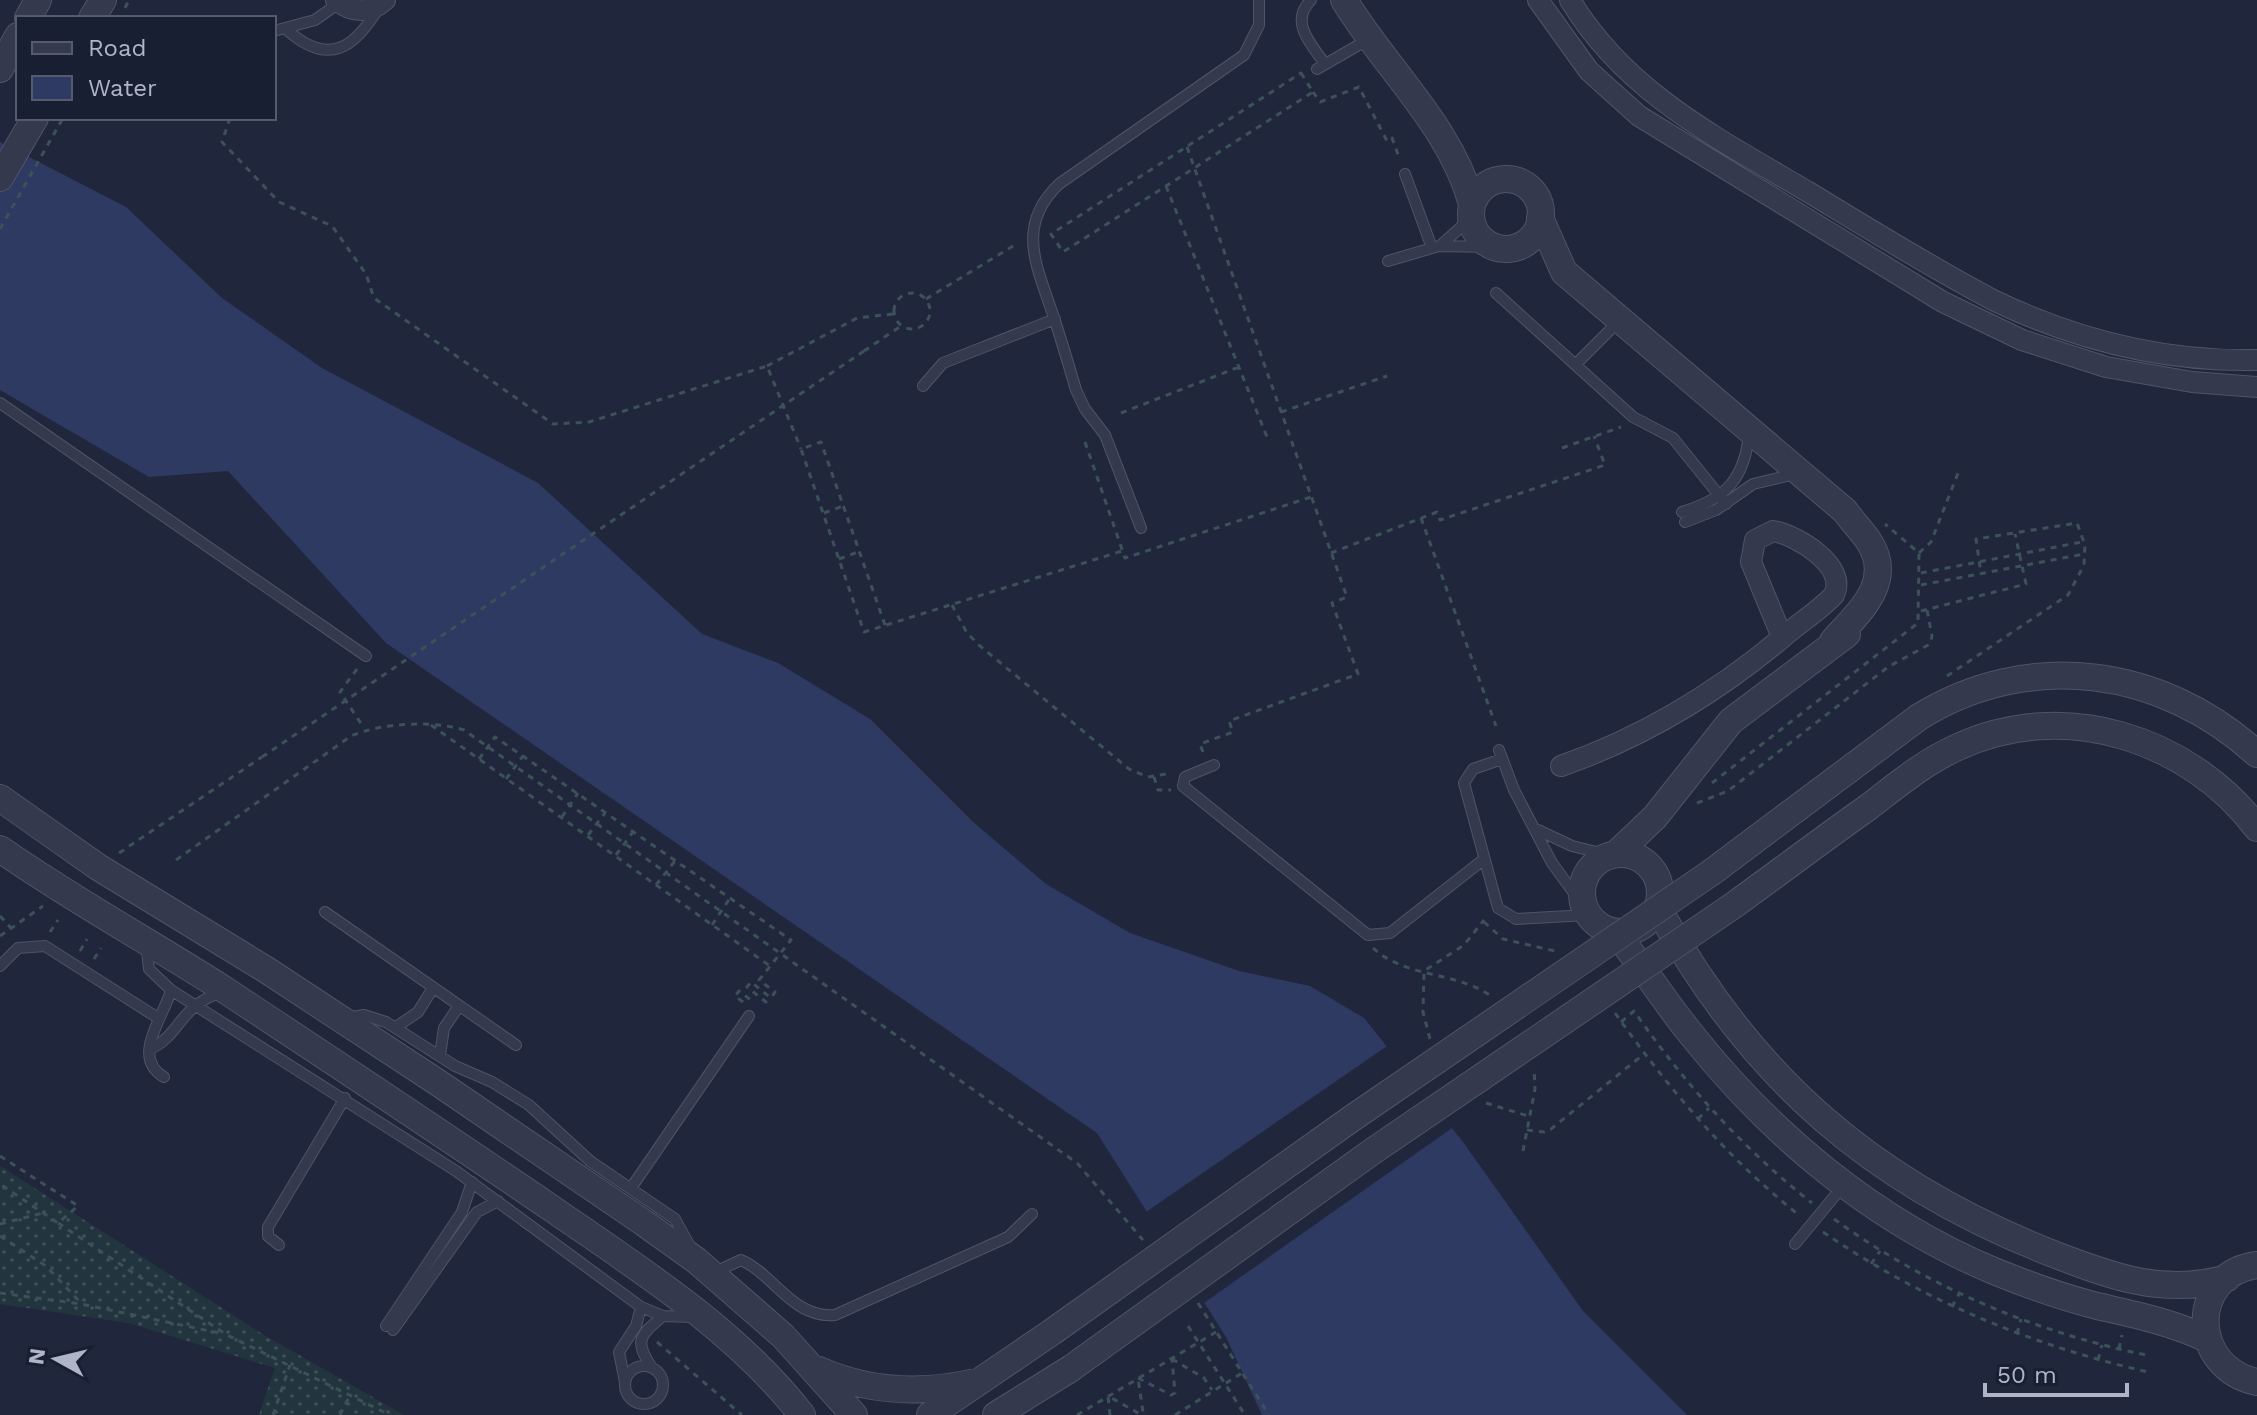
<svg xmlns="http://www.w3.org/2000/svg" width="2257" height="1415" viewBox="0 0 2257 1415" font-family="'Work Sans',sans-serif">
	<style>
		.grass { fill: url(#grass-dots) }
		.water { fill: #2f3a62 }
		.pier { fill: #20273d }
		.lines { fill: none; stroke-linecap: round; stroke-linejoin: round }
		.service-casing { stroke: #4f5468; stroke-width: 12 }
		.minor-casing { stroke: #4f5468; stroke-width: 22 }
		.tertiary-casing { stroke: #4f5468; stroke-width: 28 }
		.path { stroke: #3d5158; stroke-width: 3; stroke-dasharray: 6 6; stroke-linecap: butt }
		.service { stroke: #34394d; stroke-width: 10 }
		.minor { stroke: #34394d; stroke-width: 20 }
		.tertiary { stroke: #34394d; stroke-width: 26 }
		.tertiary-bridge-casing { stroke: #4f5468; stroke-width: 28; stroke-linecap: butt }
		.path-bridge { stroke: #3d5158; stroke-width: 3; stroke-dasharray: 6 6; stroke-linecap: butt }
		.tertiary-bridge { stroke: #34394d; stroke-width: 26 }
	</style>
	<defs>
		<pattern id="grass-dots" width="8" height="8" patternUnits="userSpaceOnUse" patternTransform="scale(2)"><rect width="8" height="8" fill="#22353e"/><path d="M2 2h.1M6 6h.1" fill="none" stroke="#405059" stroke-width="1.8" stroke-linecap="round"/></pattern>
	</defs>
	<rect width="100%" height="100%" fill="#20273d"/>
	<path class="grass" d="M 0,1166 L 264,1335 L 404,1415 L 259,1415 L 275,1368 L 129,1323 L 0,1304 Z"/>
	<path class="water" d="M 0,142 L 126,207 L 222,298 L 322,368 L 538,483 L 702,634 L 778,663 L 870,719 L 972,821 L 1046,884 L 1130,933 L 1239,971 L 1310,986 L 1364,1018 L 1463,1142 L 1583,1311 L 1687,1415 L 1262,1415 L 1226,1337 L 1097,1133 L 386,643 L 228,471 L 149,477 L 0,390 Z"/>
	<path class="pier" d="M 1390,1044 L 1455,1126 L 1201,1305 L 1143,1214 Z"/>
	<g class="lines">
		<g class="service-casing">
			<path id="service" d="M 1311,0 C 1289,22 1311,44 1325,64
				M 287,30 C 329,67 355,48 379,7
				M 274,31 L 315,20 L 339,3
				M 1317,69 L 1369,39
				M 1405,174 L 1432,248
				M 1441,245 L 1461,227 L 1471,210
				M 1388,261 L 1439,246 L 1493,247
				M 1496,293 L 1633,417 L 1673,438 L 1726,504
				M 1577,363 L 1619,321
				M 923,386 L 943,363 L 1055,319
				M 0,403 L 366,656
				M 1682,512 C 1726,499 1744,479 1749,435
				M 1685,522 L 1716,510 L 1753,484 L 1795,474
				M 1141,528 L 1105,435 L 1085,409 L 1076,390 C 1069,366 1062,342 1054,318 C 1038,268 1014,227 1059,184 L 1244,55 L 1259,25 L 1259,0
				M 1499,750 L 1514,790 L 1552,863 L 1584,907
				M 1502,759 L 1473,769 L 1464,783 L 1498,908 L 1516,919 L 1588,915
				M 1214,765 L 1185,777 L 1183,786 L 1368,935 L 1390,933 L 1483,860
				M 1538,830 L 1572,846 L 1609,855
				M 325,912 L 516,1045
				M 146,943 L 149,969 L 171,990 L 456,1171 L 641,1307 L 663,1316 L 694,1317
				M 0,966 L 18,948 L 45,946 L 158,1018
				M 346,1018 L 364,1015 L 386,1022 L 455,1066 L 492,1082 L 529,1105 L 590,1161 L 675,1219 L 693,1252
				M 396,1027 L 418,1012 L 433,988
				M 152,1048 C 179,1036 182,1003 221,993
				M 440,1055 L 444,1028 L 459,1006
				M 164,1077 C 130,1057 164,1017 171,990
				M 631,1188 L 749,1016
				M 1795,1244 L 1843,1186
				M 279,1245 L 268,1236 L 268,1227 L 345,1098
				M 713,1273 L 741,1260 C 775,1275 793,1319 835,1315 L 1008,1237 L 1032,1214
				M 386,1326 L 462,1212 L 472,1182
				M 393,1330 L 477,1212 L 498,1201
				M625 1385a19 19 0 1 1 38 0a19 19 0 1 1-38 0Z
				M 652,1368 C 634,1341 639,1336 663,1316
				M 625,1382 L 619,1352 L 636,1326 L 641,1307"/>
		</g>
		<g class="minor-casing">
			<path id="minor" d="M 336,0 C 352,13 370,14 385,0
				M 1538,0 L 1589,71 L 1639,116 L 1943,302 L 2022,340 L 2106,367 L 2192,382 L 2257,387
				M 1570,0 C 1626,93 1719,139 1810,193 C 1871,230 1932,268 1995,301 C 2079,341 2164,362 2257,360
				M 1561,766 C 1644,737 1715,694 1782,638 C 1799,623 1819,611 1834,595 C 1848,566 1797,535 1773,531 L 1755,540 L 1751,562 L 1782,637"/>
		</g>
		<g class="tertiary-casing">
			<path id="tertiary" d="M 1344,0 C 1386,69 1450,125 1472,204
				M 28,18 L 38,0
				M 92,18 L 103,0
				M 0,69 L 18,36
				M 0,178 L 35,118
				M1471 214a35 35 0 1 1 70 0a35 35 0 1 1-70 0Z
				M 1540,218 L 1564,272 L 1845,511 C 1852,521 1861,530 1868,540 C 1896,581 1859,612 1833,641
				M 0,798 L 98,867 L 265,969 L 437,1082 L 644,1223 L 697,1261 L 783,1336 L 854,1415
				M 0,849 C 73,900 150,942 225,990 C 334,1062 443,1134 551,1208 C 638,1268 736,1330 802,1415
				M 1617,853 L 1655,817 L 1731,721 L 1847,634
				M1582 893a39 39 0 1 1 78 0a39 39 0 1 1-78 0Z
				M 1712,872 L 1919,717 C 2029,649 2162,667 2257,754
				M 1734,905 C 1778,873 1822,840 1867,808 C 1896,786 1924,762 1958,747 C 2063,698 2189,738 2257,828
				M 1658,908 C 1751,1079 1875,1185 2056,1255 C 2113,1277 2166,1296 2227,1278
				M 1615,932 C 1642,965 1664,1001 1691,1034 C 1771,1135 1874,1221 1994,1271 C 2028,1285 2062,1297 2097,1306 C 2136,1315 2171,1322 2207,1339
				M 2257,1265 C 2188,1274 2189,1368 2257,1382
				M 819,1370 C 871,1393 926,1394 980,1381
				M 930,1415 L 1052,1332
				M 996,1415 L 1070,1369"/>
		</g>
		<path class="path" d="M 125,8 L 129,0
			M 1301,73 L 1313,92 L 1063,252 L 1051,234 Z
			M 1313,92 L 1320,102 L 1359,87 L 1387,141 L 1392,138 L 1400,160
			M 230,118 L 222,142 L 279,202 L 332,226 L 366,274 L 374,298 L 553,424 L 589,422 L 767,366 L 801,449
			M 1187,147 L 1347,597 L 1332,603 L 1358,674 L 1229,721 L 1233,732 L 1200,744 L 1204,755
			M 1166,186 L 1269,442
			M 0,229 L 63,118
			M894 311a18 18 0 1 1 36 0a18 18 0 1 1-36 0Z
			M 926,299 L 1018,243
			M 864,351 L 901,326
			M 767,366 L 857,318 L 893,314
			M 1281,412 L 1387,376
			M 1121,413 L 1239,367
			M 1085,442 L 1125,558 L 1311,497
			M 1562,448 L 1621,427
			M 824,513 L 843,506
			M 1421,518 L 1496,726
			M 1331,553 L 1437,512 L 1440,520 L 1605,465 L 1594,436
			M 1919,553 L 1931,542 L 1960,468
			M 839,559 L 858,552
			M 1921,573 L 2082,542
			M 1921,585 L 2084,554
			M 952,605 L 967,633 L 980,646 L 1129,769 L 1148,777 L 1171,773
			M 1921,611 L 2026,584 L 2015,534
			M 885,625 L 821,442 L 801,449 L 864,632 L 1122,551
			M 357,669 L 340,692 L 364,728
			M 1947,676 L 2068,595 L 2084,565 L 2085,545 L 2077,523 L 1976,539 L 1981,574
			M 431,725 L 770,966
			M 479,759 L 495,737 L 791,940 L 759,980 L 775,992 L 771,998 L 751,982 L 747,987 L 766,1002 L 761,1007
			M 1154,777 L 1158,790 L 1171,790
			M 506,779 L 523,756
			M 1712,783 L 1918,623 L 1919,553 L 1885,524
			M 1697,803 L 1728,791 L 1888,667 L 1930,644 L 1932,636 L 1927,610
			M 562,817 L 578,793
			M 588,835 L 605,813
			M 119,853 L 262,757
			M 616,855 L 633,832
			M 176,860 L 351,736 C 381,723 432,720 464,730 L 1077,1163 L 1143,1240
			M 656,885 L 675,861
			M 0,916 L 11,928
			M 1484,922 L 1503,939 L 1555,951
			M 712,925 L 730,898
			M 50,932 L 58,920
			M 0,936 L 43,906
			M 1373,948 C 1405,978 1455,971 1491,996
			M 80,951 L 87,939
			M 94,959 L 101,948
			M 743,1002 L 735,996 L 739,991 L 752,1001
			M 1615,1013 C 1669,1089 1727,1158 1800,1216
			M 1621,1022 L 1634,1011 C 1685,1084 1742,1148 1812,1203
			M 1430,1039 L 1423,1012 L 1424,971 L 1464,945 L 1484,920
			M 1486,1103 L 1528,1116
			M 1698,1119 L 1709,1108
			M 1527,1130 L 1544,1132 L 1551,1129 L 1644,1054
			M 1523,1151 L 1535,1089 L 1534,1068
			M 0,1156 L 78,1206 L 58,1223 L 0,1184
			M 1834,1219 C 1929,1288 2037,1333 2151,1356
			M 58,1223 L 227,1335 L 390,1415
			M 0,1224 L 43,1213
			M 1823,1232 C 1922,1300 2030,1345 2148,1372
			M 0,1236 L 46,1266 L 80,1302
			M 1871,1264 L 1880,1251
			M 0,1293 L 81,1304 L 224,1334
			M 1198,1303 L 1269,1415
			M 1952,1307 L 1959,1294
			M 1188,1326 L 1245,1415
			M 2017,1334 L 2021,1319
			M 657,1342 L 742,1415
			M 2119,1349 L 2122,1335
			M 1172,1359 L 1204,1378 L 1212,1390
			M 2098,1360 L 2102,1345
			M 1138,1378 L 1171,1395 L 1175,1393 L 1172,1359
			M 273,1415 L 290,1365
			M 340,1415 L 350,1395
			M 1077,1415 L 1216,1332
			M 1110,1415 L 1108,1396 L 1140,1414 L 1143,1412 L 1138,1378
			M 1175,1415 L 1242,1373"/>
		<use href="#service" class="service"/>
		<use href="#minor" class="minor"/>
		<use href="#tertiary" class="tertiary"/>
		<g class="tertiary-bridge-casing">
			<path id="tertiary-bridge" d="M 1052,1332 L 1351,1119 L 1712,872
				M 1070,1369 L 1373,1151 L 1734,905"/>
		</g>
		<path class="path-bridge" d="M 262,757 L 864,351"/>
		<use href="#tertiary-bridge" class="tertiary-bridge"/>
	</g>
	<rect x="16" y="16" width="260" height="104" fill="#191f32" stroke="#555b6e" stroke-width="2"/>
	<rect x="32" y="42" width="40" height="12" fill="#34394d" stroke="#555b6e" stroke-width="2"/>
	<text x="88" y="56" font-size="24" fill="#afb4c9">Road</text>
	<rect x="32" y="76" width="40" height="24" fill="#2f3a62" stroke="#555b6e" stroke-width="2"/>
	<text x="88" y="96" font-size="24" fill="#afb4c9">Water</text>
	<g transform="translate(56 1359) rotate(278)" stroke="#191f32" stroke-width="6" paint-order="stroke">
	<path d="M0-6L14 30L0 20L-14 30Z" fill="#afb4c9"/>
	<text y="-12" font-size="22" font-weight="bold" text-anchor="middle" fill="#afb4c9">N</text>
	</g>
	<path d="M1985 1383v12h142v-12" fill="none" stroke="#afb4c9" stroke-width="4"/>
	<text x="1997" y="1383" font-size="24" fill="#afb4c9" stroke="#191f32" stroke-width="6" paint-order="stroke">50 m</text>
</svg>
